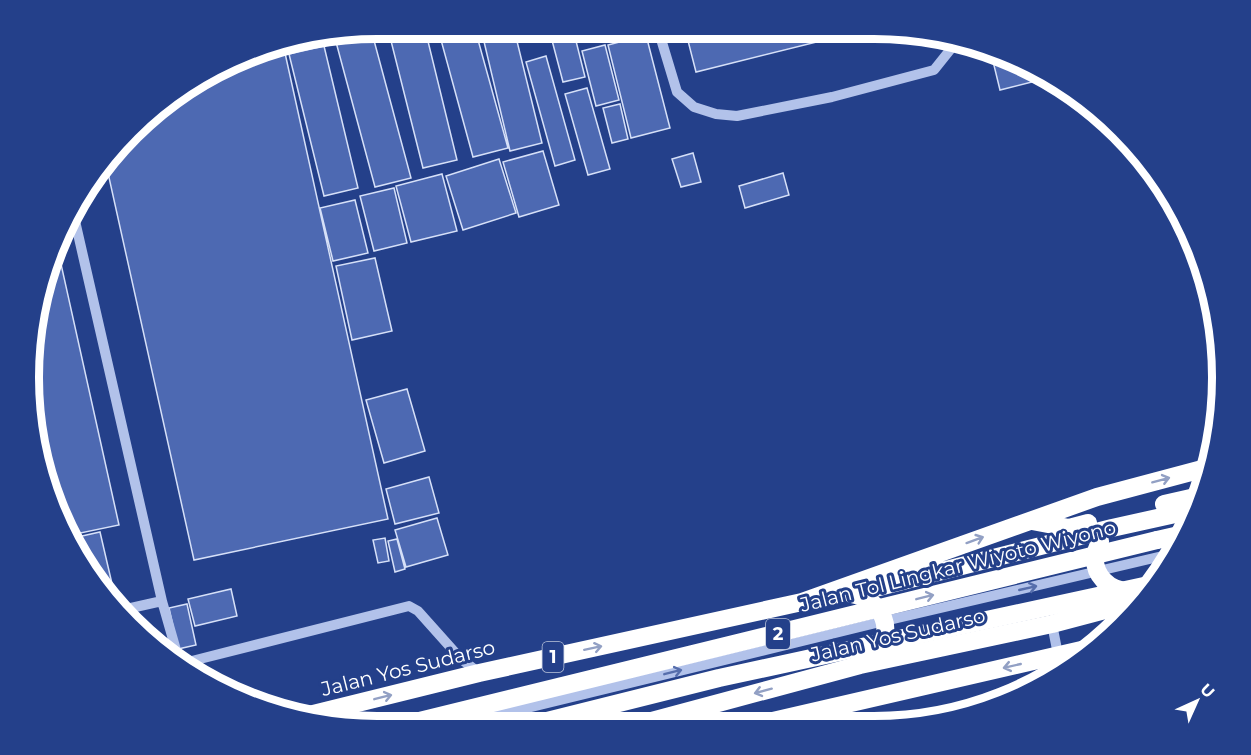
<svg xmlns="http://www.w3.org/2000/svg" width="1251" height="755" viewBox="0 0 1251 755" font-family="Montserrat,sans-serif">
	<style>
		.building { fill: #4d69b2; stroke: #d6e0f8; stroke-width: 1.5 }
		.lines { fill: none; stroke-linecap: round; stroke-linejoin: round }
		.minor { stroke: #b2c2ea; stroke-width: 10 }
		.highway { stroke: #fff; stroke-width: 18 }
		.highway-bridge { stroke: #fff; stroke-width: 18 }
		.oneway { stroke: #92a0c4 }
		.oneway2 { stroke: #566eac }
		.labels { text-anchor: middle; stroke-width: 6; stroke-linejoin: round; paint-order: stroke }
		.shield { fill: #24408a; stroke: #bdc6dc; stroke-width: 1.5 }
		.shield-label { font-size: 18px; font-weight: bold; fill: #fff }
		.street-label { font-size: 20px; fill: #fff; stroke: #24408a }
		.rim { fill: none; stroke: #fff; stroke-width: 8 }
	</style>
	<rect width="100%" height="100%" fill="#24408a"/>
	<path class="building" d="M 388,29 L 425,29 L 457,160 L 423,168 Z
		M 438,29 L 475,29 L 508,148 L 473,157 Z
		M 481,29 L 514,29 L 542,143 L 510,151 Z
		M 549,29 L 573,29 L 585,77 L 563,82 Z
		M 601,29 L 630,29 L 631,35 L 604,42 Z
		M 685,29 L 869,29 L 696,72 Z
		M 372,33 L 411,178 L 375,187 L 336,42 Z
		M 341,34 L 342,37 L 294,49 L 292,43 Z
		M 646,35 L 670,128 L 631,138 L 608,45 Z
		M 283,44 L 388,519 L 194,560 L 106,164 L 165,100 L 266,47 Z
		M 605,45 L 619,100 L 596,106 L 582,51 Z
		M 324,46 L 358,188 L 324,196 L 289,54 Z
		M 990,49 L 1028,68 L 1032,82 L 1000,90 Z
		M 546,56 L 575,160 L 555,166 L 526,62 Z
		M 587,88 L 610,169 L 588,175 L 565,94 Z
		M 620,104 L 628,139 L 612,143 L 603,108 Z
		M 543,151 L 559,205 L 519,217 L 503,162 Z
		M 693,153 L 701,182 L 681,187 L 672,159 Z
		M 499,159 L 516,213 L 463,230 L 446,176 Z
		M 783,173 L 789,195 L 745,208 L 739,186 Z
		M 442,174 L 457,231 L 411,242 L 396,186 Z
		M 394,188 L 407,243 L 374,251 L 360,196 Z
		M 355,200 L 368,253 L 333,261 L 320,208 Z
		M 57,246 L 119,525 L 71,535 L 47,490 L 29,378 L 47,266 Z
		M 375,258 L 392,331 L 352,340 L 336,266 Z
		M 407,389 L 425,451 L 384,463 L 366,400 Z
		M 429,477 L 439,513 L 395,524 L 386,489 Z
		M 437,518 L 448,555 L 406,567 L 395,530 Z
		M 100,532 L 113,588 L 101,591 L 73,538 Z
		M 385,538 L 389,561 L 378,563 L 373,540 Z
		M 397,539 L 405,569 L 395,572 L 388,541 Z
		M 231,589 L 237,616 L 195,626 L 188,599 Z
		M 187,604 L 196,645 L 178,649 L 169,608 Z"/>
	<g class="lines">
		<path class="minor" d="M 658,29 L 677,92 L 694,107 L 716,114 L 737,116 L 832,97 L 934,70 L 950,50 L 954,41
			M 73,212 L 162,601 L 180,664
			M 122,610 L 162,601
			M 1052,624 L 1061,670
			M 180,664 L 409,606 L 418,611 L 460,658 L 479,673
			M 453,726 L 872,624 L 1171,554"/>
		<path class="highway" d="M 1164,504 L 1195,497
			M 1032,521 L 1069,528 L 1088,523
			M 1157,540 L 1179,535
			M 1100,541 C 1099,545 1096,550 1095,555 C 1093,575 1109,591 1129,591
			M 871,589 L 1112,528 L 1189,511
			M 852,594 C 882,599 899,633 871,653
			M 305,716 L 479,673 L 802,602 L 1097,497 L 1206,468
			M 633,726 L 860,665 L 1052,624 L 1139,601"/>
		<path class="highway-bridge" d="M 399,726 L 1157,540
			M 527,726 L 719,678 L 1153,584
			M 751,726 L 1090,648"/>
	</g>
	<defs><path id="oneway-shaft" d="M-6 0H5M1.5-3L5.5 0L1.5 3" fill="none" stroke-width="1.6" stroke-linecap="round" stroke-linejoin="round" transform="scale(1.5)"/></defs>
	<g class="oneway">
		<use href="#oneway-shaft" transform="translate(1161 480) rotate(-15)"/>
		<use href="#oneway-shaft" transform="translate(975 540) rotate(-20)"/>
		<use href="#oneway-shaft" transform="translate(925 597) rotate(-14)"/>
		<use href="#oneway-shaft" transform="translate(593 648) rotate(-12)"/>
		<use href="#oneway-shaft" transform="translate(1012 666) rotate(167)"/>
		<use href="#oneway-shaft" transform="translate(763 691) rotate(165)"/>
		<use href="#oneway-shaft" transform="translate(383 697) rotate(-14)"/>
	</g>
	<g class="oneway2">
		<use href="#oneway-shaft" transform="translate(1028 588) rotate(-13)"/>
		<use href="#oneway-shaft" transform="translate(673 672) rotate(-14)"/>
	</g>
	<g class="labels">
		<g class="shield">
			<rect x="766" y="619" width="24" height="30" rx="4.5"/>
			<rect x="542.5" y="642" width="21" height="30" rx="4.5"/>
		</g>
		<g class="shield-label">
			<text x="778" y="640">2</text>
			<text x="553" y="663">1</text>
		</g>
		<g class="street-label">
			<text transform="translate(958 566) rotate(-14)" y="7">Jalan Tol Lingkar Wiyoto Wiyono</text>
			<text transform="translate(898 635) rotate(-13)" y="7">Jalan Yos Sudarso</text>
			<text transform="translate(408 668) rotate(-14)" y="7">Jalan Yos Sudarso</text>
		</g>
	</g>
	<path d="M0 0H1251V755H0ZM377 39H874A338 338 0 0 1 1212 377V378A338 338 0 0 1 874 716H377A338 338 0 0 1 39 378V377A338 338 0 0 1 377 39Z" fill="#24408a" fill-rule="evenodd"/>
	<path class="rim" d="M377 39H874A338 338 0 0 1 1212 377V378A338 338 0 0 1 874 716H377A338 338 0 0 1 39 378V377A338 338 0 0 1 377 39Z"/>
	<g transform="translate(1197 701) rotate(45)" stroke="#24408a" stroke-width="4.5" paint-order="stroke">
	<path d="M0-4.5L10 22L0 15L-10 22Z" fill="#ffffff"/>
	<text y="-9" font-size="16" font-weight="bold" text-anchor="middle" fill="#ffffff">U</text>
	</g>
</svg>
